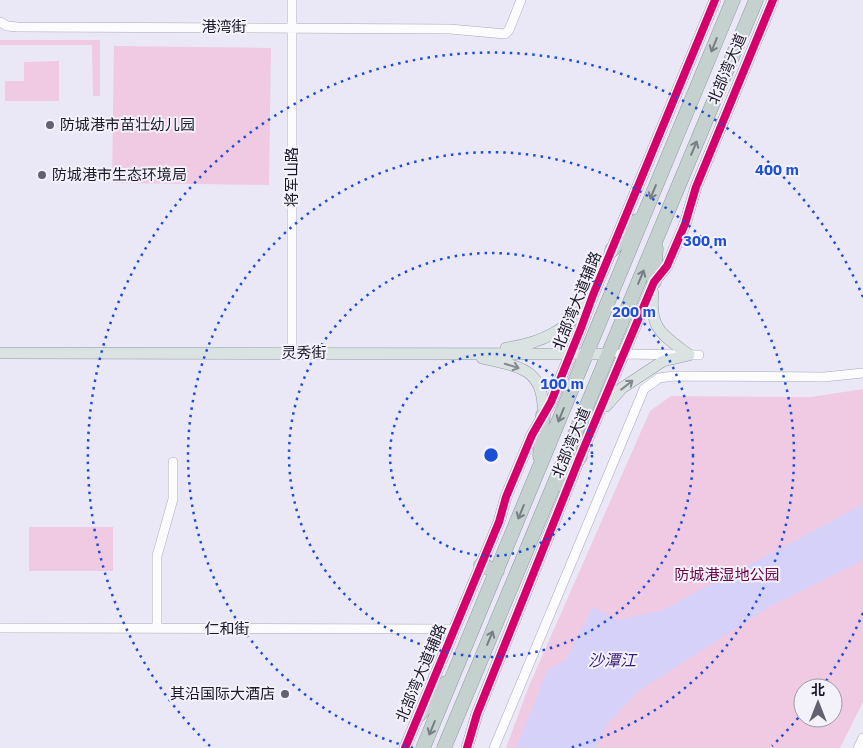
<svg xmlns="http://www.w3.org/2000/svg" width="863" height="748" viewBox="0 0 863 748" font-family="'IBM Plex Sans','Noto Sans SC',sans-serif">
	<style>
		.green { fill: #f0c9e2; fill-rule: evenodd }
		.water { fill: #d6d1f8 }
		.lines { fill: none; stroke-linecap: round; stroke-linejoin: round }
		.minor-casing { stroke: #aaa8b6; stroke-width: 10 }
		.major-casing { stroke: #8e9ca0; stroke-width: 12 }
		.highway-casing { stroke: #8e9ca0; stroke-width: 15 }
		.minor { stroke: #fcfcfe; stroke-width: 9 }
		.major { stroke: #dae2e2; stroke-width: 11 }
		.highway { stroke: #c4d1cf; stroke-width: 14 }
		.cycleway-casing { stroke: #f3f2fb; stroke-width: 11 }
		.cycleway { stroke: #d6006c; stroke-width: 8 }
		.oneway { stroke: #787e84 }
		.oneway2 { stroke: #84888f }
		.ring { fill: none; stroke: #1d4ed8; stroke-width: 2.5; stroke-dasharray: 2.5 5 }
		.poi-dot { fill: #636171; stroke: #f3f2fb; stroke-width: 2 }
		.labels { text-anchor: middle; stroke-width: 4; stroke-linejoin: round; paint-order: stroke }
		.street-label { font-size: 15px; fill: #1b1929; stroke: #f3f2fb }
		.poi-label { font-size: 15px; fill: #1b1929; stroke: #f3f2fb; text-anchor: start }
		.park-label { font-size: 15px; fill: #6b0344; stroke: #f3f2fb }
		.water-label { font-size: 16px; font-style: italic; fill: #391d77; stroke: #f3f2fb }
		.centre { fill: #1d4ed8; stroke: #f3f2fb; stroke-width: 2.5 }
		.ring-label { font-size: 15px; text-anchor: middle; font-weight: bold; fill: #1d4ed8; stroke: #f3f2fb; stroke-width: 4; stroke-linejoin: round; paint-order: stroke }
	</style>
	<rect width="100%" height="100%" fill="#eae8f7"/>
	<path class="green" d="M 0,40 L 100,40 L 100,96 L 93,96 L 92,45 L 0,45 Z
		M 114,46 L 271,48 L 269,185 L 112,183 Z
		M 59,61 L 59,101 L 5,101 L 5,81 L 24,81 L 24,62 Z
		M 863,389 L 863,702 L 840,748 L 506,748 L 529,686 L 650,411 L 671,396 L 811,397 ZM 803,688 L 833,688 L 833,718 L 803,718 Z
		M 29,527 L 113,527 L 113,571 L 29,571 Z"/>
	<path class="water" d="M 863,504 L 863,560 L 769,607 L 637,692 L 607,725 L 596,748 L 516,748 L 547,671 L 566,659 L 593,607 L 618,620 L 663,610 L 701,589 L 744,568 Z"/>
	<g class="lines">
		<g class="minor-casing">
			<path id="minor" d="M 0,22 L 7,26 L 18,27 L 450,29 L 505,34 L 509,30 L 521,0
				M 292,353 L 292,0
				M 619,354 L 699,355
				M 0,628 L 455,629
				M 157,628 L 157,556 L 173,499 L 173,462
				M 494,748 L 644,389 L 659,378 L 674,376 L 824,377 L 863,373
				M 858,748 L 863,738"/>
		</g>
		<g class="major-casing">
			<path id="major" d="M 653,293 C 649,329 663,335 689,355
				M 506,348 C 538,344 567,331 586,304
				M 0,353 L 608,354
				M 482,358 C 520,367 545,368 543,415
				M 606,406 L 622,388 L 663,361 L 689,355
				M 405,748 L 499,522 L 506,497 L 532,435 L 551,402 L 581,328 L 593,295 L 715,0
				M 467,748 L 477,714 L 580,457 L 654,282 L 667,266 L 685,224 L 696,187 L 773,0"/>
		</g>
		<g class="highway-casing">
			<path id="highway" d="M 612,250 L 637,221
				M 654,282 L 656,248
				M 540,456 L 543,415
				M 559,484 L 580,457
				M 481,565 L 497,571
				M 419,715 L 446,683
				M 423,748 L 733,0
				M 444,748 L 756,0"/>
		</g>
		<use href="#minor" class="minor"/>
		<use href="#major" class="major"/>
		<use href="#highway" class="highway"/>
		<g class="cycleway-casing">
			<path id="cycleway" d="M 405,748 L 499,522 L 506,497 L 532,435 L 551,402 L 581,328 L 593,295 L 715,0
				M 467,748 L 477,714 L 580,457 L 654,282 L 667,266 L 685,224 L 696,187 L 773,0"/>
		</g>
		<use href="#cycleway" class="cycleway"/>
	</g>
	<defs><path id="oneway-shaft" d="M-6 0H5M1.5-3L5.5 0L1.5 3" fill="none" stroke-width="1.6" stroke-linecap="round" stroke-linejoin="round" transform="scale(1.25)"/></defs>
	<g class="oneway">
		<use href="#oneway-shaft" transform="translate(714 45) rotate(112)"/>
		<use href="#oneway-shaft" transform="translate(694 148) rotate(-67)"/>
		<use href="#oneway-shaft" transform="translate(653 192) rotate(113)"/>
		<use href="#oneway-shaft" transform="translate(641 277) rotate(-67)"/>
		<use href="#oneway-shaft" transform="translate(561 415) rotate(112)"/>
		<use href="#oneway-shaft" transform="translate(521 512) rotate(112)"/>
		<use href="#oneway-shaft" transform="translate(490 638) rotate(-67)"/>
		<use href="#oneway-shaft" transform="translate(432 728) rotate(112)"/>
	</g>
	<g class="oneway2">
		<use href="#oneway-shaft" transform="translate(512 366) rotate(17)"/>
		<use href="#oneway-shaft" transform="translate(627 385) rotate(-38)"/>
	</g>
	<g class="ring">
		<circle cx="491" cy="455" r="101"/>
		<circle cx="491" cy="455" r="202"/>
		<path d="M413 748A303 303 0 1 1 569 748"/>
		<path d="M863 613A404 404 0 0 1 822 687M803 712A404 404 0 0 1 772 746M210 746A404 404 0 1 1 863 297"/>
	</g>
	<g class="poi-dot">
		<circle cx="50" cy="125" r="5"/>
		<circle cx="42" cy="175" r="5"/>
		<circle cx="285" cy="694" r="5"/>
	</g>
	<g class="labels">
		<g class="street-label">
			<text x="224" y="32">港湾街</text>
			<text transform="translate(727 69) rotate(-67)" y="5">北部湾大道</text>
			<text transform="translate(292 177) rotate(-90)" y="5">将军山路</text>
			<text transform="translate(577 301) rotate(-68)" y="5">北部湾大道辅路</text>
			<text x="304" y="358">灵秀街</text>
			<text transform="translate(571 443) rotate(-67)" y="5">北部湾大道</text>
			<text x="227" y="634">仁和街</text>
			<text transform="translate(421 673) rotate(-67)" y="5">北部湾大道辅路</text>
		</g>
		<g class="poi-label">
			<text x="60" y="130">防城港市苗壮幼儿园</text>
			<text x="52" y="180">防城港市生态环境局</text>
			<text x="275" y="699" text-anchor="end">其沿国际大酒店</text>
		</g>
		<g class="park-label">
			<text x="727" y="580">防城港湿地公园</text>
		</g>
		<g class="water-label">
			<text x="612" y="666">沙潭江</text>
		</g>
	</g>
	<circle cx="491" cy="455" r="8" class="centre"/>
	<g class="ring-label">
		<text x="777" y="175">400 m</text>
		<text x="705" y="246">300 m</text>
		<text x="634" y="317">200 m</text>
		<text x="562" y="389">100 m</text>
	</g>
	<g transform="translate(818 703)"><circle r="24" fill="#f3f2fb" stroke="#9d9ba7"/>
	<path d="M0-4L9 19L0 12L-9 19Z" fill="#636171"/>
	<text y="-8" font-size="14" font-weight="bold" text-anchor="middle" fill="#1b1929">北</text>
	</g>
</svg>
